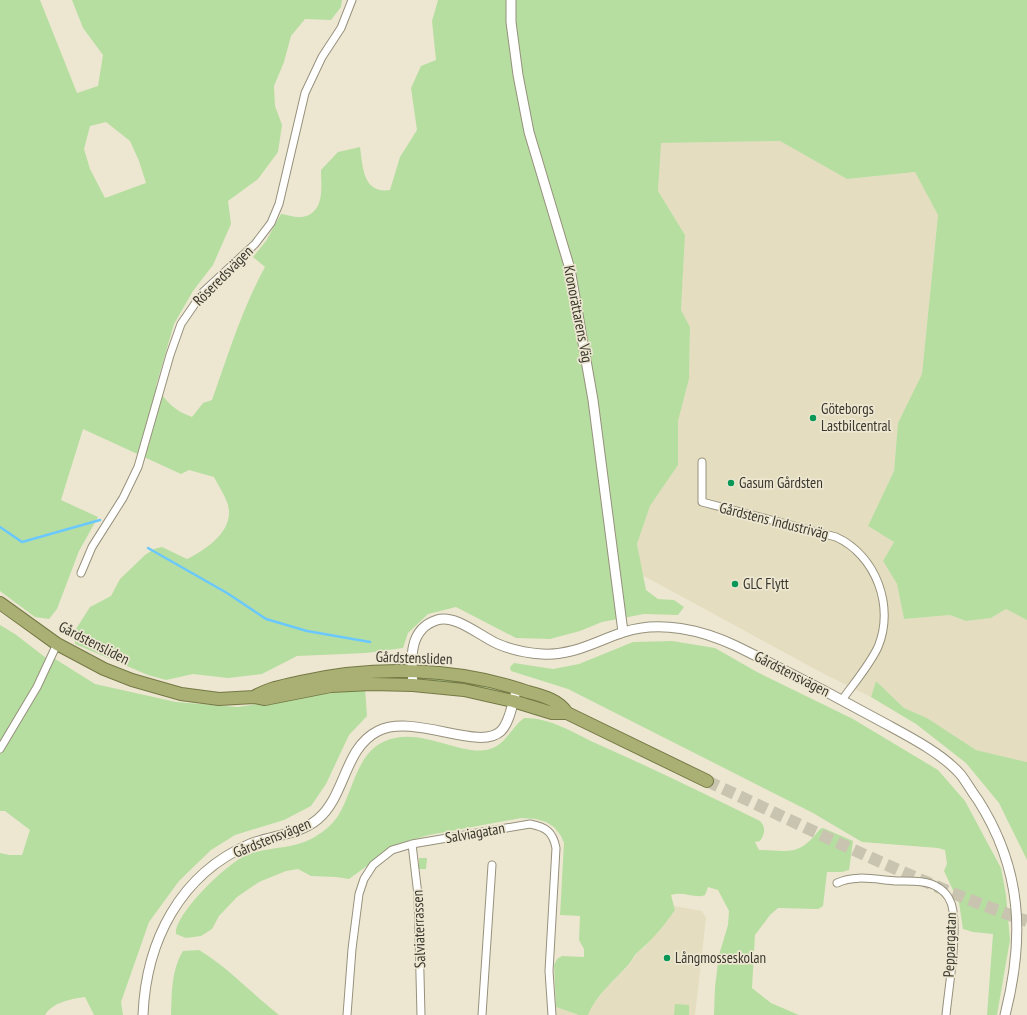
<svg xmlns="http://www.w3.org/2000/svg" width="1027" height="1015" viewBox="0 0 1027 1015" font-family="'PT Sans Narrow',sans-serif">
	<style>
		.built { fill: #e4ddbf }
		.green { fill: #b6dea1; fill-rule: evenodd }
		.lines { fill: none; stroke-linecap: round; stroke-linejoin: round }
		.stream { stroke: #6bc8fc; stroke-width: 2.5 }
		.trunk-tunnel { stroke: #c9c4b0; stroke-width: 12; stroke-dasharray: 12 6; stroke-linecap: butt }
		.minor-casing { stroke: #96917c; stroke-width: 9 }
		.tertiary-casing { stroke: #96917c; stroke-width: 11 }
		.trunk-casing { stroke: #747945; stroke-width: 14 }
		.minor { stroke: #fff; stroke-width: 7 }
		.tertiary { stroke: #fff; stroke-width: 9 }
		.trunk { stroke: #aab074; stroke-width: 12 }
		.poi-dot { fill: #079757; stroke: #ede7d1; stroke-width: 1.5 }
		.labels { text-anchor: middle; stroke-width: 3.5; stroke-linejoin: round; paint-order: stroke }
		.street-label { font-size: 15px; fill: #39372e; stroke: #ede7d1 }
		.poi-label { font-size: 15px; fill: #39372e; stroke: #ede7d1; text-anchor: start }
	</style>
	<rect width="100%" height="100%" fill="#ede7d1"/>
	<path class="built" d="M 780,141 L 847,179 L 915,172 L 938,215 L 922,374 L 898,423 L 894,471 L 868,526 L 894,542 L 883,561 L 897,584 L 904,619 L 950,615 L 966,621 L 991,618 L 1006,609 L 1027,620 L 1027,762 L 976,750 L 927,718 L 904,708 L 876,681 L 871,697 L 826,675 L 642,575 L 637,544 L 650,506 L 678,465 L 678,421 L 689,379 L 690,327 L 681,310 L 685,235 L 658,191 L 660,143 Z
		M 674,906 L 702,911 L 706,918 L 695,1015 L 588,1015 L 592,1006 L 608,986 L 630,964 L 638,952 L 644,948 L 669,919 L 675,910 Z
		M 556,1007 L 579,1015 L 556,1015 Z"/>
	<path class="green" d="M 0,0 L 40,0 L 77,93 L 98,86 L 103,55 L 83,28 L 72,0 L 342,0 L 341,7 L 331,20 L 305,19 L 291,36 L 284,62 L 274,86 L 275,106 L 282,125 L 278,152 L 258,179 L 228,201 L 231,224 L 213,265 L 193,291 L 174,324 L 156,386 C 166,402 175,411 192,417 L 203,403 L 212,400 C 228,355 242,309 265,267 L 253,257 L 266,241 L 281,214 C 288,215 299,219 306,216 C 325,210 321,185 321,170 L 338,152 L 360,147 C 363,168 363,194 390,190 L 400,157 L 417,130 L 411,88 L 421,66 L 436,60 L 432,21 L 438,0 L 1027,0 L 1027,620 L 1006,609 L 991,618 L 966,621 L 950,615 L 904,619 L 897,584 L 883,561 L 894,542 L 868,526 L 894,471 L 898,423 L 922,374 L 938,215 L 915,172 L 847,179 L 780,141 L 661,143 L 658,191 L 685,235 L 681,310 L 690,327 L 689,379 L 678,421 L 678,465 L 650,506 L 637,544 L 646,590 L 658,599 L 674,600 L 684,607 L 678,615 L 644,614 L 602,622 L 580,631 L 550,639 L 516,638 L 456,607 L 428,614 L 408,633 L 403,648 L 366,653 L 297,656 L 262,674 L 228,678 L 193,674 L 166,680 L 148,675 L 75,644 L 76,629 L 90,607 L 111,596 L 120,579 L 145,555 L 154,549 L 162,547 L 187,559 C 207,549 237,529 227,502 C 224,494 218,485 214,477 L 189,470 L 181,474 L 83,429 L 61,500 L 98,517 L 79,551 L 57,609 L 49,619 L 35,617 L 0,591 ZM 106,122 L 130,141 L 139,161 L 146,183 L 105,198 L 90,169 L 84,149 L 90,126 Z
		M 0,625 L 15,634 L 50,661 L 52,657 L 95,684 L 176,702 L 238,707 L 365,688 L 367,716 L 349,735 L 326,784 L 311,806 L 284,820 L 235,835 L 211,850 L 179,881 L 149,922 L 121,1002 L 123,1015 L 94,1015 L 85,997 C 71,999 53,1002 45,1015 L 0,1015 L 0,853 L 9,855 L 22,855 L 30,830 L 5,811 L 0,811 Z
		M 672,641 L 715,648 L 757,672 L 853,719 L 938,770 L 965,801 L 1001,868 L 1006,895 L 1010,940 L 997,1015 L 987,1015 L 993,934 L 973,932 L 963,929 L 959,903 L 944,871 L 947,864 L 945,850 L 938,848 L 862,842 L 813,813 L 568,689 L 511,671 L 510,667 L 514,663 L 553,669 L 579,664 L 633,642 Z
		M 430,677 L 460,680 L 499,691 L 498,694 L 433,682 L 430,680 Z
		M 876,681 L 904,708 L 927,718 L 976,750 L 1027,762 L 1027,860 L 999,803 L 966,763 L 916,724 L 871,697 Z
		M 524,718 C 548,717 573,732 593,742 C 650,767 705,794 760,821 C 766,827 765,834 760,841 L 755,842 L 759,850 C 791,851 799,856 820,829 L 823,828 L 853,841 L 849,870 L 842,872 L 827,872 L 823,906 L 818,909 L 778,908 L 770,915 L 755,935 L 752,988 L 771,1003 L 799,1015 L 714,1015 L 715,987 L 719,955 L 728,925 L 729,911 L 718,890 L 708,887 L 705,895 C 695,899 684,891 671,895 L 675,910 C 664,926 652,940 638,952 C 634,955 632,961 629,964 C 614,981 596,995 588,1015 L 579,1015 L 556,1007 L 554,965 L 557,959 L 562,956 L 584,957 L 584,949 L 579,940 L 580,916 L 560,915 L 564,843 L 561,836 L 554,827 L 546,822 L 536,819 L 521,818 L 429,835 L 397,844 L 349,879 L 336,877 L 311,876 L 298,869 L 286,871 L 259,882 L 237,897 L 219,916 L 212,929 L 201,936 L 186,938 L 176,934 C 174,914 230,860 249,854 C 268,847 292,849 311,839 C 321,834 332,825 338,816 C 353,792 356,755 383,742 C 421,723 467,762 495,747 C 507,741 513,726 524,718 Z
		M 419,858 L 427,858 L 426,869 L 419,869 Z
		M 199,950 C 229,968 252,994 279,1015 L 171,1015 C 172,993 171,971 183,951 Z
		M 675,1004 L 689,1005 L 689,1015 L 674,1015 Z"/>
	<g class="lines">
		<path class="stream" d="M 0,527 L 22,542 L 100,520
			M 148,548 L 227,593 L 266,619 L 307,631 L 370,642"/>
		<path class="trunk-tunnel" d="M 707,781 C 812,830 917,883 1027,921"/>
		<g class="minor-casing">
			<path id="minor" d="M 702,462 L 702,502 L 836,537 C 876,555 895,607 878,647 C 869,666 854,683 842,700
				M 81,573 L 92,547 L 123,498 L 138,467 L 170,355 L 181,324 L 203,292 L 255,244 L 271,223 L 279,204 L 305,93 L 322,57 L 341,28 L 352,0
				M 0,749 L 37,687 L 57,644
				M 412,844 L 418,895 L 421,1015
				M 837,883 C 855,874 878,880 897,881 C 910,881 928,880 939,888 C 947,893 952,902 953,911 C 957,940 949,985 946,1015
				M 347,1015 L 352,949 L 359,894 L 364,879 L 373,865 L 392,850 L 412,844 L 530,824 C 546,827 553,832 556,848 L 549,971 L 552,1015
				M 482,1015 L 492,865"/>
		</g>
		<g class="tertiary-casing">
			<path id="tertiary" d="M 511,0 L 511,22 L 518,75 L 529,132 L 570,269 L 593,400 L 623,632
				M 413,685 C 411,660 408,629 437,620 C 456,614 481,637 498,644 C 512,650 528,653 542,654 C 573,656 596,641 624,632 C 660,620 702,630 736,646 C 787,671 837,697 886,724 C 910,737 943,754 961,775 C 967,783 972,792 978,800 C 1022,869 1025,937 1005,1015
				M 143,1015 C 146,941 180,874 250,844 C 272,835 299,835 318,819 C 346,795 344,748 378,731 C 415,713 479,752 501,731 C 509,723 512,706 515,695"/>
		</g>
		<g class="trunk-casing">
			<path id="trunk" d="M 0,603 L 57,644 L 104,669 L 132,680 L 181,694 L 219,699 L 254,697 L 265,699 L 331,686 L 371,684 L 413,685 L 464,690 L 513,701 L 552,713 L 567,713 L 707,781
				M 254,697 C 268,688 284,686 300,682 C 374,665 456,667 528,692 C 543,696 559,700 567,713"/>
		</g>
		<use href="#minor" class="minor"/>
		<use href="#tertiary" class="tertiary"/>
		<use href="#trunk" class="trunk"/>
	</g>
	<g class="poi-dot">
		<circle cx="813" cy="418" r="4"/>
		<circle cx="731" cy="483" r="4"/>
		<circle cx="735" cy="584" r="4"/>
		<circle cx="667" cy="958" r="4"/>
	</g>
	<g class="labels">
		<g class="street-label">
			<text transform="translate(223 276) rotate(-45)" y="5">Röseredsvägen</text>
			<text transform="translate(578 314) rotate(79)" y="5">Kronorättarens Väg</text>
			<text transform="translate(774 521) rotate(14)" y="5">Gårdstens Industriväg</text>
			<text transform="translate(94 643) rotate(27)" y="5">Gårdstensliden</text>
			<text transform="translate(414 658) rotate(2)" y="5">Gårdstensliden</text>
			<text transform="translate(792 674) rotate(27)" y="5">Gårdstensvägen</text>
			<text transform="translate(475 833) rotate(-10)" y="5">Salviagatan</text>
			<text transform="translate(272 838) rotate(-22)" y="5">Gårdstensvägen</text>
			<text transform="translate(419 929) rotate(-92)" y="5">Salviaterrassen</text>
			<text transform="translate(950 945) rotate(-88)" y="5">Peppargatan</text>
		</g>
		<g class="poi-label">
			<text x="821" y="414">Göteborgs<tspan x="821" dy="17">Lastbilcentral</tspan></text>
			<text x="739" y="488">Gasum Gårdsten</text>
			<text x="743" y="589">GLC Flytt</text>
			<text x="675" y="963">Långmosseskolan</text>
		</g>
	</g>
</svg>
